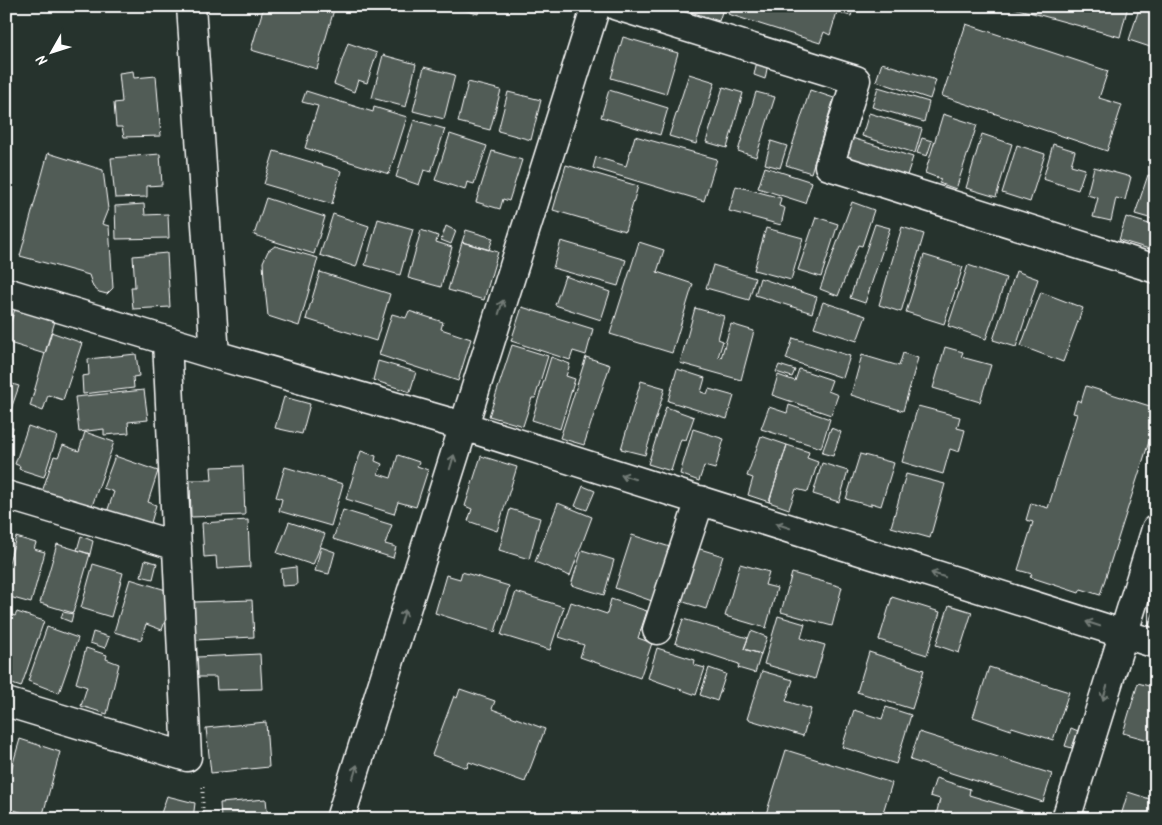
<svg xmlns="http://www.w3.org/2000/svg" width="1162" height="825" viewBox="0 0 1162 825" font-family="Kalam,sans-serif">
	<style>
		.building { fill: #515c57; stroke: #fff }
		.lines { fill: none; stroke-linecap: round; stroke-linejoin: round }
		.minor-casing { stroke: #fff; stroke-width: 31 }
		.path { stroke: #fff; stroke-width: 3; stroke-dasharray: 1 4; stroke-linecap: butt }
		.minor { stroke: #26332d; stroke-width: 28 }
		.oneway { stroke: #727a76 }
	</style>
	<rect width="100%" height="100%" fill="#26332d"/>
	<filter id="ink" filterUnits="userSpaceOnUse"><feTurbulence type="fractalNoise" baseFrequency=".02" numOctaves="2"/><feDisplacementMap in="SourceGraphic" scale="10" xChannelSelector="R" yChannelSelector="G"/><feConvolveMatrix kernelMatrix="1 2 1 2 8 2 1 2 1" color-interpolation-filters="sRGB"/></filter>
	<g filter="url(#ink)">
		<path class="building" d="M 264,6 L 335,6 L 317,69 L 251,50 Z
			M 450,6 L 480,6 L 478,14 Z
			M 672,6 L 724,6 L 719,21 Z
			M 731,6 L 854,6 L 851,16 L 837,12 L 830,35 L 824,32 L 820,43 L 728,14 Z
			M 1007,6 L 1128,6 L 1120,37 Z
			M 1140,6 L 1156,6 L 1156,49 L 1129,40 Z
			M 966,24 L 1108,71 L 1099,98 L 1122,105 L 1107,151 L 942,96 Z
			M 623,37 L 678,53 L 666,94 L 611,78 Z
			M 348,43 L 377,53 L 367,83 L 358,80 L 354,92 L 334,84 Z
			M 383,55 L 416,64 L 406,107 L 372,98 Z
			M 757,61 L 768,64 L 765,79 L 754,75 Z
			M 882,63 L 936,80 L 930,99 L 876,81 Z
			M 424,67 L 455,75 L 444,119 L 413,111 Z
			M 133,71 L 134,78 L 156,76 L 161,136 L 124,137 L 122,127 L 116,127 L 114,103 L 122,102 L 119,73 Z
			M 689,74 L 715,82 L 696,144 L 669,136 Z
			M 468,82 L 501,90 L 490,130 L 458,122 Z
			M 723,87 L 743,93 L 727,148 L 706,142 Z
			M 878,87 L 929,102 L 924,122 L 872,107 Z
			M 609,90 L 668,108 L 660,135 L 601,117 Z
			M 810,90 L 834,98 L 811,173 L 786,165 Z
			M 306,91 L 373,112 L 374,107 L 407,117 L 389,174 L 305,148 L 318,106 L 302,102 Z
			M 508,92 L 541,100 L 531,140 L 498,131 Z
			M 756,92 L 775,97 L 756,157 L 738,151 Z
			M 869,113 L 922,129 L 915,153 L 862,136 Z
			M 943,114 L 977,125 L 956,189 L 939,183 L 941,179 L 925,173 Z
			M 414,120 L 445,129 L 431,172 L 424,170 L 419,185 L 396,177 Z
			M 450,134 L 487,146 L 474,184 L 467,182 L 465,190 L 435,180 Z
			M 982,134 L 1012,144 L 996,197 L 966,188 Z
			M 635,136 L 717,159 L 704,201 L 593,168 L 596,157 L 626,166 Z
			M 852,138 L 913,157 L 906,178 L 845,160 Z
			M 922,138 L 932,141 L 927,156 L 917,153 Z
			M 771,141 L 787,146 L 780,168 L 765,164 Z
			M 1053,144 L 1075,151 L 1071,165 L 1085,169 L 1078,190 L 1043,179 Z
			M 1017,145 L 1045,154 L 1030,202 L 1002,193 Z
			M 274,151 L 341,171 L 332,204 L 264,184 Z
			M 492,151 L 522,160 L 509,201 L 503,199 L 500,209 L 476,202 Z
			M 48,153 L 103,170 L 108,209 L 102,224 L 109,226 L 113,288 L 107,294 L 99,292 L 93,287 L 89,275 L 20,256 Z
			M 160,154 L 162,185 L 147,186 L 147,197 L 115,198 L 111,158 Z
			M 566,165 L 638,186 L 625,231 L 553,210 Z
			M 765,167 L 812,182 L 805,203 L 758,188 Z
			M 1094,167 L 1131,177 L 1125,200 L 1116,198 L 1111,221 L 1093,217 L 1098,198 L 1087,195 Z
			M 1148,175 L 1156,177 L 1156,220 L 1135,214 Z
			M 736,186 L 781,198 L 779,206 L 785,208 L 781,225 L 729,211 Z
			M 266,198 L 325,217 L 314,254 L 254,235 Z
			M 852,202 L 874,210 L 862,246 L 858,245 L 838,296 L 820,289 Z
			M 144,204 L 145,215 L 168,214 L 169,238 L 116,239 L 115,206 Z
			M 333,214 L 369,226 L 356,267 L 320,255 Z
			M 816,217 L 838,224 L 821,277 L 798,270 Z
			M 1126,217 L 1156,226 L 1156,251 L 1119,240 Z
			M 378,219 L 413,229 L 400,275 L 365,265 Z
			M 875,224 L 890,228 L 865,303 L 850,298 Z
			M 446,226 L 456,231 L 451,244 L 441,240 Z
			M 902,227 L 924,234 L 901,312 L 879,305 Z
			M 766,228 L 803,238 L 791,280 L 754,270 Z
			M 421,230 L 438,236 L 436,242 L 452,247 L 441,287 L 408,278 Z
			M 466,230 L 493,238 L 489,250 L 462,242 Z
			M 561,241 L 626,260 L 618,286 L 553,268 Z
			M 462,242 L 498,252 L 484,300 L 448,290 Z
			M 639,242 L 664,250 L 657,272 L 693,284 L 672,353 L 610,334 Z
			M 275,246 L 318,258 L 299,326 L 268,316 L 264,279 L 263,262 L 268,251 Z
			M 167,253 L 170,307 L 133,309 L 131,287 L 135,287 L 133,256 Z
			M 924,255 L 963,267 L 944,324 L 906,312 Z
			M 713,265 L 755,278 L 749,300 L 706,288 Z
			M 968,265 L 1006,278 L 986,339 L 948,326 Z
			M 1016,271 L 1038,279 L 1016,347 L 993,340 Z
			M 320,272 L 390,294 L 376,341 L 306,319 Z
			M 565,276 L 610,292 L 601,320 L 555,305 Z
			M 760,278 L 817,297 L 812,313 L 755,295 Z
			M 1041,292 L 1083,308 L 1063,362 L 1021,346 Z
			M 823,302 L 866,316 L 857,341 L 814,327 Z
			M 522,307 L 593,329 L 586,355 L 573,351 L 570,360 L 511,341 Z
			M 695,308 L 724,316 L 718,339 L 723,341 L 718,357 L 721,358 L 731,324 L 754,331 L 741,380 L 680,363 Z
			M 15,309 L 55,321 L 45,354 L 6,342 L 6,336 Z
			M 409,311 L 443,322 L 441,329 L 471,339 L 458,381 L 379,355 L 392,314 L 406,318 Z
			M 51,332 L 82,343 L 63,400 L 48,395 L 43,411 L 30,406 Z
			M 793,338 L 850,356 L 843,378 L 786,359 Z
			M 512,345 L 548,356 L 535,398 L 532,398 L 523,426 L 489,416 Z
			M 945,347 L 963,352 L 961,357 L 991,365 L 980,402 L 933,388 Z
			M 903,353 L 918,358 L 903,411 L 851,395 L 862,355 L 899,366 Z
			M 136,354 L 139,376 L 133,377 L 134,388 L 83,394 L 82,376 L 89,375 L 88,359 Z
			M 551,357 L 570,364 L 566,376 L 575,379 L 560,429 L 532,420 Z
			M 586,357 L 610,365 L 584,445 L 560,438 Z
			M 378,361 L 416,372 L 410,392 L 373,380 Z
			M 779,365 L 795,370 L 792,377 L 776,372 Z
			M 677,369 L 705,378 L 701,392 L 707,394 L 709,389 L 734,396 L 727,419 L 668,401 Z
			M 799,369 L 832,380 L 828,391 L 838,395 L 831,415 L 772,395 L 778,375 L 795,381 Z
			M 1156,375 L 1156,388 L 1152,387 Z
			M 641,381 L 665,388 L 645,455 L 621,449 Z
			M 6,382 L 19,386 L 11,409 L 6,408 Z
			M 1086,386 L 1156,408 L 1156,420 L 1100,595 L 1081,589 L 1079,593 L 1030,577 L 1032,574 L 1018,570 L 1033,522 L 1026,520 L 1031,503 L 1048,508 L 1077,414 L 1073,413 L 1077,400 L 1081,402 Z
			M 144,390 L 148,420 L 128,422 L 129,433 L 104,435 L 104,429 L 79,432 L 75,397 Z
			M 284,397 L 310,404 L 302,434 L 275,428 Z
			M 789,405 L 830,419 L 821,448 L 761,429 L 769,407 L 787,413 Z
			M 918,406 L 960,417 L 957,428 L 965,430 L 959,452 L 950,449 L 943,474 L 902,462 Z
			M 666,407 L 694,417 L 686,440 L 681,439 L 671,471 L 648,464 Z
			M 6,426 L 13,428 L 6,453 Z
			M 28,426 L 57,436 L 44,477 L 19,469 L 20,466 L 15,464 Z
			M 831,428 L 841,432 L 833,456 L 822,453 Z
			M 693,429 L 724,439 L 715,469 L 704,466 L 699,481 L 680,474 Z
			M 85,432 L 114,442 L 90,512 L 41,495 L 54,456 L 58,457 L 63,445 L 79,451 Z
			M 761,436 L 787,445 L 769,502 L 748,495 L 753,478 L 747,476 Z
			M 787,445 L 809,452 L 807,458 L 818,462 L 808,492 L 796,489 L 789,509 L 769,502 Z
			M 361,451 L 376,456 L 375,461 L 382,464 L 378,474 L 391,478 L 398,455 L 419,462 L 417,466 L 428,470 L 416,507 L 398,502 L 394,514 L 346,499 Z
			M 860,454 L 894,463 L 881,506 L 871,503 L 871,506 L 846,499 Z
			M 115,456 L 158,471 L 148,502 L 156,505 L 149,530 L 106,515 L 114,492 L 103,488 Z
			M 481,456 L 517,467 L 497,531 L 468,521 L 472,509 L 465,506 Z
			M 822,463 L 848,471 L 839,502 L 813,494 Z
			M 243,466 L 245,515 L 191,517 L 190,480 L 212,480 L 211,467 Z
			M 285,467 L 343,484 L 331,526 L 279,511 L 282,499 L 276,497 Z
			M 906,474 L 945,484 L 930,538 L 891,527 Z
			M 583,486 L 595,491 L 587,510 L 575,506 Z
			M 558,503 L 592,517 L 570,576 L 535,562 Z
			M 510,509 L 540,518 L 529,559 L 499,550 Z
			M 343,510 L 392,525 L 385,544 L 396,547 L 393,558 L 333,539 Z
			M 248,520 L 250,567 L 217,569 L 216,556 L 204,557 L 202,523 Z
			M 289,522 L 325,534 L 313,565 L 277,553 Z
			M 632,535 L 670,547 L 652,601 L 615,588 Z
			M 81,536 L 93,541 L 90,554 L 77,550 Z
			M 16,537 L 36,543 L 34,549 L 45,552 L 31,603 L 6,596 L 6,573 Z
			M 57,544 L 90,554 L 73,613 L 40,603 Z
			M 687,545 L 723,556 L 706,609 L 671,598 Z
			M 321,547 L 335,552 L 329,574 L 315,571 Z
			M 582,550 L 614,560 L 604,595 L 571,585 Z
			M 145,560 L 157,563 L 153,579 L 141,576 Z
			M 93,564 L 123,573 L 111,617 L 81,608 Z
			M 740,564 L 769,572 L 765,585 L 777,588 L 766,628 L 725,616 Z
			M 296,567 L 297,585 L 282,586 L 281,569 Z
			M 462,572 L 509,586 L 495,632 L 435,613 L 446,575 L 460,579 Z
			M 792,573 L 842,587 L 832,626 L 781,612 Z
			M 130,579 L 166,590 L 166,618 L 162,630 L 146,624 L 141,640 L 114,632 Z
			M 516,592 L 564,607 L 550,650 L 501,635 Z
			M 892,597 L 940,612 L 927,655 L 879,640 Z
			M 611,599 L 647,611 L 638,638 L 652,643 L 640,678 L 580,657 L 584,645 L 559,637 L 571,602 L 607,614 Z
			M 252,600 L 254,637 L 195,640 L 194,602 Z
			M 1156,604 L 1156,628 L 1149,626 Z
			M 949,605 L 972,612 L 959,653 L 936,645 Z
			M 17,612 L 44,621 L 21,687 L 6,682 L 6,624 L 10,614 L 15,616 Z
			M 63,612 L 73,614 L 71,622 L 61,618 Z
			M 778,616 L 805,624 L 801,638 L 825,645 L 815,679 L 764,664 Z
			M 683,619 L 748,638 L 744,649 L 761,654 L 755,673 L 738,668 L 739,664 L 675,643 Z
			M 47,627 L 78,638 L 59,693 L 28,681 Z
			M 751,631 L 767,637 L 761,654 L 744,649 Z
			M 93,632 L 109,637 L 105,648 L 90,643 Z
			M 86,648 L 107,655 L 106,659 L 119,664 L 107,714 L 81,706 L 87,687 L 76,683 Z
			M 657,648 L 695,660 L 694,665 L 705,668 L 696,695 L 648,678 Z
			M 869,652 L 924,670 L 912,709 L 857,692 Z
			M 260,654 L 262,689 L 217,690 L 216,677 L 197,677 L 197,657 Z
			M 989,667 L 1069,692 L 1053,740 L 1012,727 L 1011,730 L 973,717 Z
			M 709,668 L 726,674 L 717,701 L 700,695 Z
			M 762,671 L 793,680 L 786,701 L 811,709 L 803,736 L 747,719 Z
			M 1138,683 L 1156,688 L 1156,742 L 1123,733 Z
			M 460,689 L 495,701 L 492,709 L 545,729 L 525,782 L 469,762 L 467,768 L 432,755 L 454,696 L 457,698 Z
			M 886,707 L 911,715 L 896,764 L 842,747 L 854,710 L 882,719 Z
			M 266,722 L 269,767 L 211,773 L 206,728 Z
			M 1071,728 L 1078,731 L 1072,748 L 1065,746 Z
			M 919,732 L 1052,774 L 1043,802 L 910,760 Z
			M 20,739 L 60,752 L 42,818 L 6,808 L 6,787 Z
			M 786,750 L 892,783 L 881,819 L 782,819 L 766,814 Z
			M 936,778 L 970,789 L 969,795 L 1042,817 L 1042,819 L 935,819 L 940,799 L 930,796 Z
			M 1128,792 L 1156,801 L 1156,819 L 1120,819 Z
			M 167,796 L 195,803 L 193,819 L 159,819 Z
			M 266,799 L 268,819 L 221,819 L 220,803 Z"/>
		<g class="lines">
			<g class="minor-casing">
				<path id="minor" d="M 191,6 L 215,355
					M 617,6 L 856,80 L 829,166 L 1156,269
					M 6,292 L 215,355 L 463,426 L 1156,644
					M 6,495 L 177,546
					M 657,630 L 700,500
					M 6,702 L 187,757 L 167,341
					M 340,819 L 596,6
					M 1066,819 L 1156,529"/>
			</g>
			<path class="path" d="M 203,787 L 203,819"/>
			<use href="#minor" class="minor"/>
		</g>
		<defs><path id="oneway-shaft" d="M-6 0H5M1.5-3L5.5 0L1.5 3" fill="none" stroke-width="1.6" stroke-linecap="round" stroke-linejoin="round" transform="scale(1.25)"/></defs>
		<g class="oneway">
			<use href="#oneway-shaft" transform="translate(501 307) rotate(-72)"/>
			<use href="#oneway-shaft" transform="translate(452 462) rotate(-73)"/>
			<use href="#oneway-shaft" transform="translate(628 477) rotate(-163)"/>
			<use href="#oneway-shaft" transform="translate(783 526) rotate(-162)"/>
			<use href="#oneway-shaft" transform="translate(938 575) rotate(-162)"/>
			<use href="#oneway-shaft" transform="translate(403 617) rotate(-73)"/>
			<use href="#oneway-shaft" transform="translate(1093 624) rotate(-162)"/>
			<use href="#oneway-shaft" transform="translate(1105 693) rotate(107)"/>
			<use href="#oneway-shaft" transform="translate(355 772) rotate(-73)"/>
		</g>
	</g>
	<rect width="1162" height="825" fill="none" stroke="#26332d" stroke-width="25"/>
	<rect x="12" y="12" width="1137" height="800" fill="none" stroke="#fff" stroke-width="2" filter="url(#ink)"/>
	<g transform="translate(52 52) rotate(231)" stroke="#26332d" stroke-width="4" paint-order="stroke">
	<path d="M0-4L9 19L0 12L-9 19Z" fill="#ffffff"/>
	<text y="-8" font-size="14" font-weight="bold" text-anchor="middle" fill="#ffffff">N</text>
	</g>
</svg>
